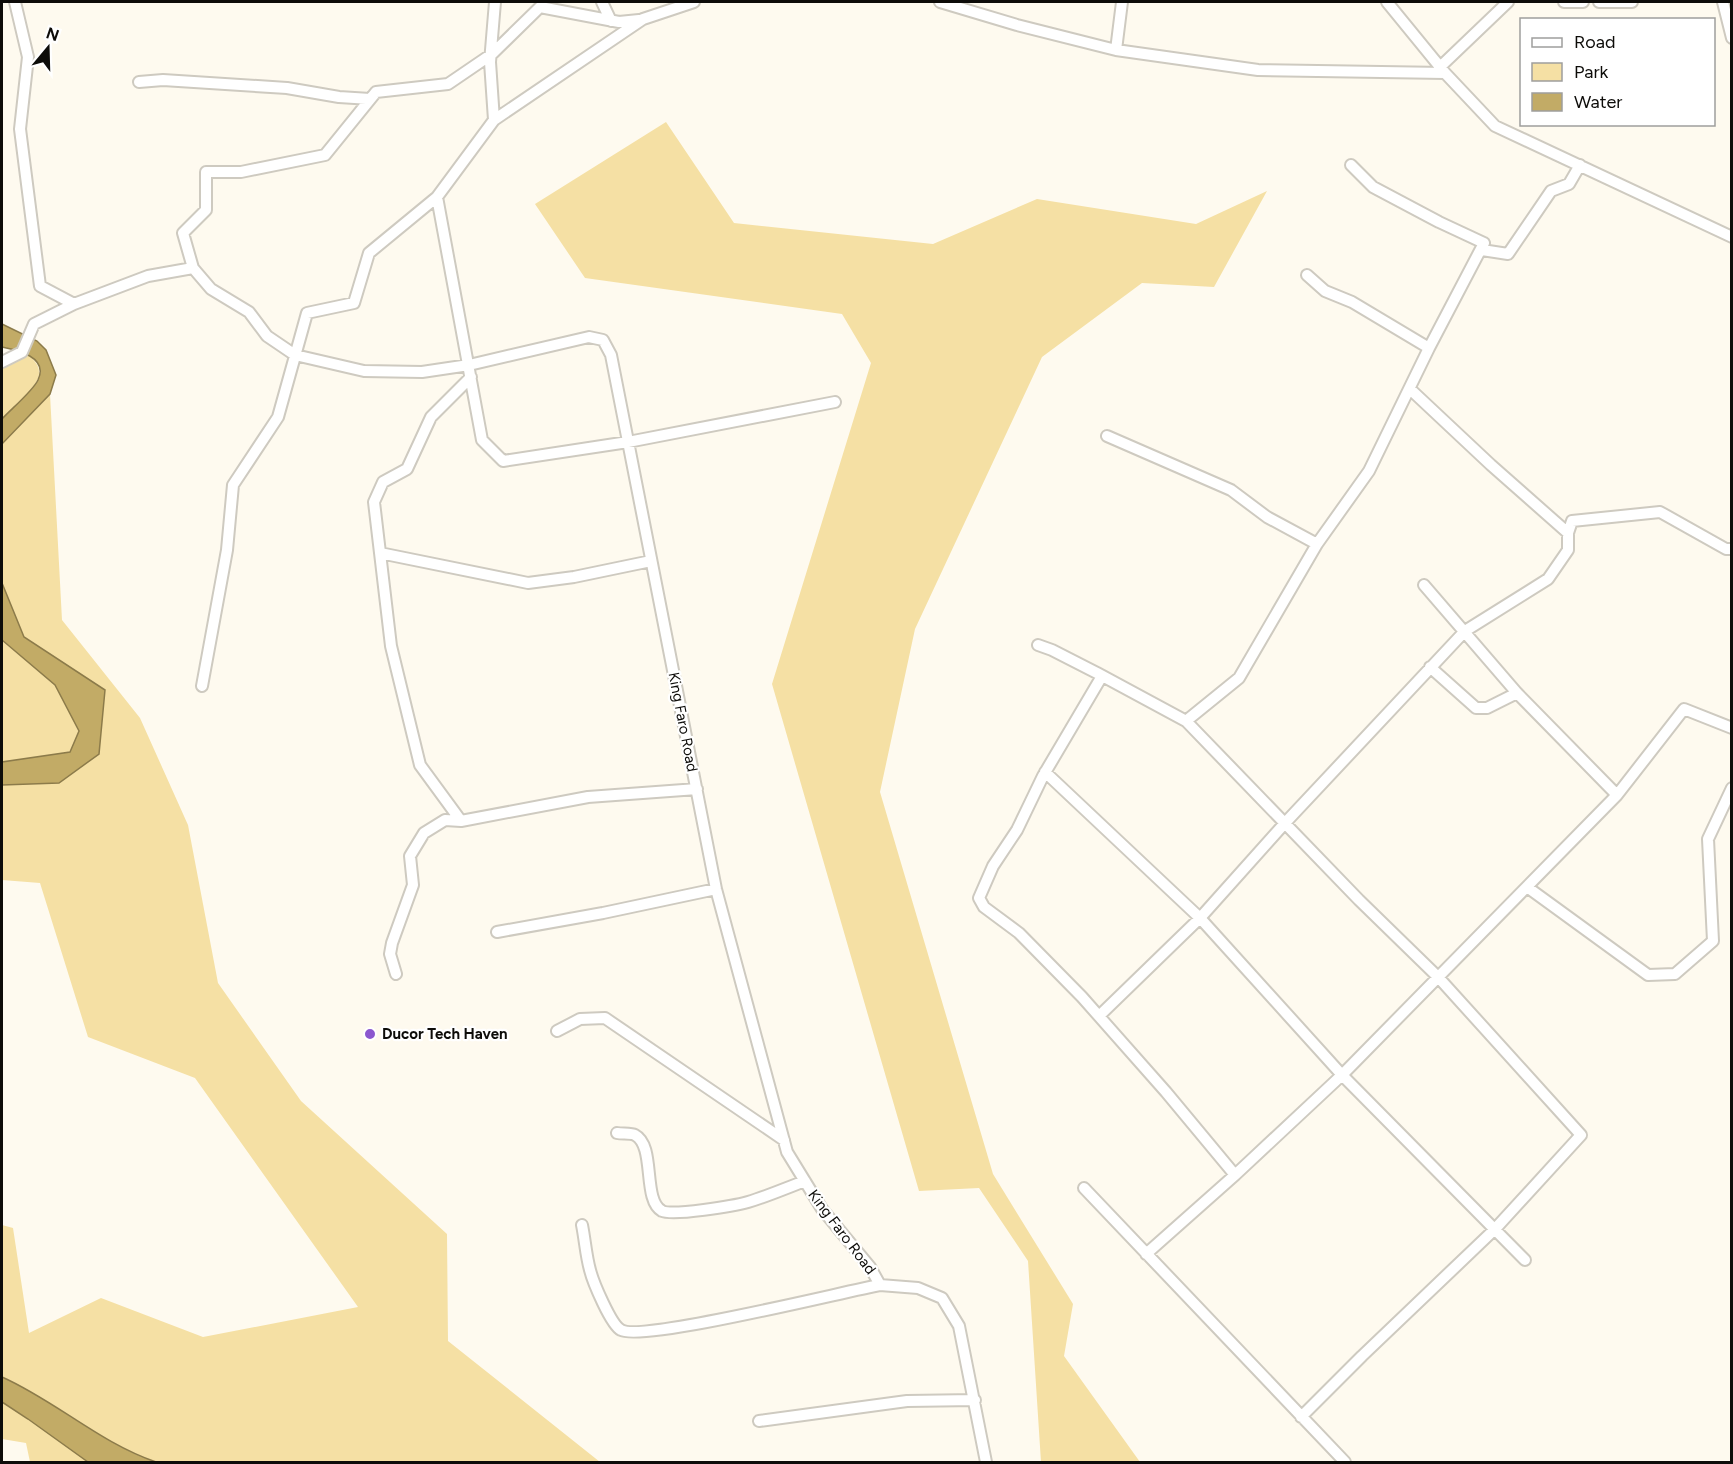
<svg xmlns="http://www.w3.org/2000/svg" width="1733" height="1464" viewBox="0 0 1733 1464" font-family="Figtree,sans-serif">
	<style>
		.green { fill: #f5e0a4 }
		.water { fill: #c2ab66; stroke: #8c7b4a; stroke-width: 1.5 }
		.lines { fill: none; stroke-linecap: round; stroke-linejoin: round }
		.street-casing { stroke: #cecac0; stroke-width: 14 }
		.street { stroke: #fff; stroke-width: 10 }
		.poi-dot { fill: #8b57cf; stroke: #fff; stroke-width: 2 }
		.labels { text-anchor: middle; stroke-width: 4.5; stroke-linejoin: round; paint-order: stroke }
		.street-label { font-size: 15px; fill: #0d0c09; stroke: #fff }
		.poi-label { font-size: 15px; font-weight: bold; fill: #0d0c09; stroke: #fff; text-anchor: start }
	</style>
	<rect width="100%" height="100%" fill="#fefaef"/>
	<path class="green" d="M 666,122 L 734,223 L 933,244 L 1037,199 L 1196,224 L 1267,191 L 1214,287 L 1142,283 L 1042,357 L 915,629 L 880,792 L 993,1174 L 1073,1304 L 1064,1356 L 1140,1462 L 1041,1462 L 1028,1261 L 979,1188 L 919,1191 L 772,684 L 871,363 L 842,314 L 585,278 L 535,204 Z
		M 26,353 C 32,358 39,364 39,372 C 41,385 11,410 2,419 L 2,366 Z
		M 50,394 L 62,620 L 140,718 L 188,825 L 218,983 L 301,1101 L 447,1234 L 448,1341 L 600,1462 L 156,1462 C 100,1443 56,1401 2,1377 L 2,1225 L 13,1228 L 29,1333 L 101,1298 L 203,1337 L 358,1307 L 195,1078 L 88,1037 L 40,883 L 2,880 L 2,785 L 59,783 L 105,690 L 24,637 L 2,583 L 2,444 Z
		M 2,640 L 55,685 L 80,731 L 70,752 L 2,762 Z
		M 2,1402 L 28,1419 L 88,1462 L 30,1462 L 26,1443 L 2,1439 Z"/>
	<path class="water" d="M 2,324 L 37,341 L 46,350 L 56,375 L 50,394 L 2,444 L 2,419 C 10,410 33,391 38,380 C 49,357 17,350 2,347 Z
		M 2,583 L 24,637 L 105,690 L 99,754 L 59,783 L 2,785 L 2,762 L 70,752 L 79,731 L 55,685 L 2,640 Z
		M 2,1377 C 56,1401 100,1443 156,1462 L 88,1462 L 28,1419 L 2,1402 Z"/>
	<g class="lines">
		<g class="street-casing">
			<path id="street" d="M 15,2 L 28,57 L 20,129 L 40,286 L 74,304
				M 602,2 L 611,21
				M 694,2 L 643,19 L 494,120 L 437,197 L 482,440 L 503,461 L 628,442 L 835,402
				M 940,2 L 1017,25 L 1116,50 L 1258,70 L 1445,73
				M 1387,2 L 1445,73 L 1495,126 L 1732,237
				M 1564,2 L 1583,2
				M 1599,2 L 1632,2
				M 1723,2 L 1732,38
				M 1116,50 L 1122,2
				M 1440,67 L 1508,2
				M 139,82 L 163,80 L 287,88 L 339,97 L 370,99
				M 494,120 L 490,62 L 495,2
				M 1482,250 L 1508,254 L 1551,191 L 1569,184 L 1580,165
				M 193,268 L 211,289 L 249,312 L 267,336 L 295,355 L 364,371 L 422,372 L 469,365 L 589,337 L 603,340 L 611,355 L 716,889 L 787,1152 L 822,1209 L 870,1267 L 880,1285 L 918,1288 L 942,1298 L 959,1326 L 986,1462
				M 1307,275 L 1325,291 L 1352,302 L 1429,348
				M 2,362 L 22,352 L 34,324 L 74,304 L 148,276 L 193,268 L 183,233 L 206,210 L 206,172 L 241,172 L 325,155 L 376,92 L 448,84 L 492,54 L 540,7 L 619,22 L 639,20
				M 1410,389 L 1491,465 L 1568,533
				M 1107,436 L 1231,490 L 1267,517 L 1317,544
				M 380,553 L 528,583 L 574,577 L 651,561
				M 1424,585 L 1517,693 L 1617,795 L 1684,709 L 1732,728
				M 1038,645 L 1052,650 L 1097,673 L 1186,721 L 1359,900 L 1438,977 L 1581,1135 L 1495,1229 L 1362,1356 L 1301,1417
				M 1430,667 L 1476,708 L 1487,708 L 1517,693
				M 1102,676 L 1043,776 L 1017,830 L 993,866 L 979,898 L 984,907 L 1019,933 L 1082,997 L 1166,1092 L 1235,1175
				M 202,686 L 227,550 L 233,485 L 278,417 L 307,313 L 354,303 L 369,253 L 437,197
				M 1186,721 L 1239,678 L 1317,544 L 1369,471 L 1429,348 L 1484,243 L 1439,222 L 1373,187 L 1351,165
				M 1045,772 L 1200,918 L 1342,1075 L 1525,1260
				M 461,821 L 420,765 L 391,646 L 374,502 L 383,482 L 407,469 L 431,417 L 471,377
				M 1527,887 L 1648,975 L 1675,974 L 1713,941 L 1708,839 L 1732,788
				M 497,932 L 603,913 L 716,889
				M 396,974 L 390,954 L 392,943 L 413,885 L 410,856 L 424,833 L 445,820 L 461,821 L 588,797 L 697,789
				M 1099,1016 L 1200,918 L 1285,823 L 1465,631 L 1548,579 L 1568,550 L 1568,533 L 1572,521 L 1660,512 L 1726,549 L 1732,549
				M 557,1031 L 580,1019 L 605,1018 L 784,1140
				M 617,1133 C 622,1134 631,1133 635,1135 C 656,1146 642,1200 662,1211 C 673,1216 734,1206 748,1202 C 768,1196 786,1188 805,1181
				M 1084,1188 L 1345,1462
				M 582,1225 C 585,1240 586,1256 590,1270 C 593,1282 611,1325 621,1330 C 642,1342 842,1292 880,1285
				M 1146,1254 L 1235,1175 L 1342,1075 L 1617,795
				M 759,1421 L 907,1401 L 975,1400"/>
		</g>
		<use href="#street" class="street"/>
	</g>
	<circle class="poi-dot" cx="370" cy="1034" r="6"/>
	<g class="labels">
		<g class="street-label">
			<text transform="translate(683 722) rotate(79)" y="5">King Faro Road</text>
			<text transform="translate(842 1232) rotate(53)" y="5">King Faro Road</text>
		</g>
		<g class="poi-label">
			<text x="382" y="1039">Ducor Tech Haven</text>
		</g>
	</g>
	<rect width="1733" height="1464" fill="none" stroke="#0d0c09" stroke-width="6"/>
	<rect x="1520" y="18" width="195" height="108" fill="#ffffff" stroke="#9e9e9d" stroke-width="1.5"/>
	<rect x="1532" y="38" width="30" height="9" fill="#ffffff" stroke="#9e9e9d" stroke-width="1.5"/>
	<text x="1574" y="48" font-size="18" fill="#0d0c09">Road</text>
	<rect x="1532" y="63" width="30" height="18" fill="#f5e0a4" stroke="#9e9e9d" stroke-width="1.5"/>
	<text x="1574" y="78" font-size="18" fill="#0d0c09">Park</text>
	<rect x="1532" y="93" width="30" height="18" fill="#c2ab66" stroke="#9e9e9d" stroke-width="1.5"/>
	<text x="1574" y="108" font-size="18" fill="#0d0c09">Water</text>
	<g transform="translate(48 48) rotate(19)" stroke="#ffffff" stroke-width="4.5" paint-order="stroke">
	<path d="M0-4.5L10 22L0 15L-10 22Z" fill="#0d0c09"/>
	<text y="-9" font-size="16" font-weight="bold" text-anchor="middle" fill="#0d0c09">N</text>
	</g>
</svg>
